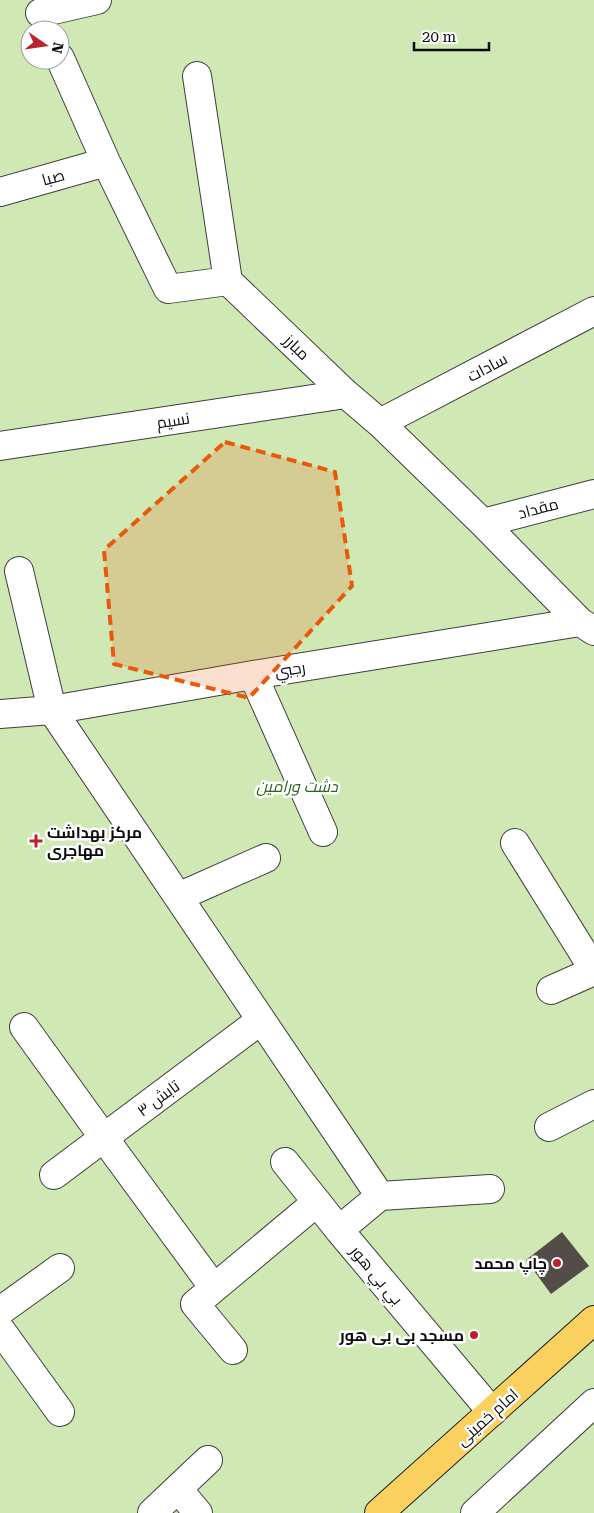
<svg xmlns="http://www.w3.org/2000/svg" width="594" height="1513" viewBox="0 0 594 1513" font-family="'Roboto Serif',Cairo,serif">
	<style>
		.green { fill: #d0e9b4; fill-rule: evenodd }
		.building { fill: #544c48 }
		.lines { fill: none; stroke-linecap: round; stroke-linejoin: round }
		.minor-casing { stroke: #3e3e3e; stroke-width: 30 }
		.major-casing { stroke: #1c1c1c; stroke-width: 30 }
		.minor { stroke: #fff; stroke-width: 28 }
		.major { stroke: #fad15e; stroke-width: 28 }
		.marked { fill: #e8590c; fill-opacity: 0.2; stroke: #e8590c; stroke-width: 4; stroke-dasharray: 10 6; stroke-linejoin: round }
		.poi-dot { fill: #bc222d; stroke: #fff; stroke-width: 2 }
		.labels { text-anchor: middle; stroke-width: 5; stroke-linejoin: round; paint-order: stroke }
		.street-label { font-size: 16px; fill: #0b0b0b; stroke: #fff }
		.park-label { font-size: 16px; font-style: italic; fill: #2c631c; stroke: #fff }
		.poi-label { font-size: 16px; font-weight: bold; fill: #0b0b0b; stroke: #fff; text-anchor: end }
	</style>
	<rect width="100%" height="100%" fill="#fffae9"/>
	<path class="green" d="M 0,0 L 594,0 L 594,1513 L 0,1513 ZM 30,30 L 60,30 L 60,60 L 30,60 Z"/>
	<path class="building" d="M 562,1232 L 589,1266 L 551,1294 L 526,1260 Z"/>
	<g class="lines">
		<g class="minor-casing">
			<path id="minor" d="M 40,13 L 97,0
				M 60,58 L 106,162 L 168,289 L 228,281 L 346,394 L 380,423 L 483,523 L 580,622 L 594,631
				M 197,76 L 228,281
				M 0,192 L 106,162
				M 380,423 L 594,311
				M 0,446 L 346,394
				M 483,523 L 594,494
				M 19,571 L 52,710 L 380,1196 L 339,1230
				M 253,675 L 323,832
				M 0,714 L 52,710 L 253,675 L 580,622
				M 515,843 L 594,970
				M 178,897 L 266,858
				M 551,990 L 594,971
				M 24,1027 L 104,1138 L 214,1288
				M 549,1127 L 594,1104
				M 285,1162 L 339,1230 L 492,1412
				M 54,1175 L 261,1020
				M 380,1196 L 490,1189
				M 0,1311 L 60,1268
				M 0,1329 L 60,1412
				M 233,1350 L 195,1304 L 317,1202
				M 178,1489 L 198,1513
				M 152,1513 L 208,1460
				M 475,1513 L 594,1403"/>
		</g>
		<g class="major-casing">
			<path id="major" d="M 379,1513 L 594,1320"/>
		</g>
		<use href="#minor" class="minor"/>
		<use href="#major" class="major"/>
	</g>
	<path class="marked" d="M 225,442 L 335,472 L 352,586 L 249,698 L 114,664 L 104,550 Z"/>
	<g class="poi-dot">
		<path d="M33.5 833.5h5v5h5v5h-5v5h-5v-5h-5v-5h5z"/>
		<circle cx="557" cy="1263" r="5"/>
		<circle cx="474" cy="1335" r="5"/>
	</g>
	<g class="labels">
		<g class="street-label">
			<text transform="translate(53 177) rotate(-16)" y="6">صبا</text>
			<text transform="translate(297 347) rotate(44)" y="6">مبارز</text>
			<text transform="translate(487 367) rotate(-28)" y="6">سادات</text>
			<text transform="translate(173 420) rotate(-9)" y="6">نسيم</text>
			<text transform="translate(538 508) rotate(-15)" y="6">مقداد</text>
			<text transform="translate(290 669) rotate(-9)" y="6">رجبي</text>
			<text transform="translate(158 1098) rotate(-37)" y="6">تابش ۳</text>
			<text transform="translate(377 1275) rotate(50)" y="6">بي بي هور</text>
			<text transform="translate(487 1417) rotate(-42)" y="6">امام خمینی</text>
		</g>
		<g class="park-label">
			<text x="297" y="792">دشت ورامین</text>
		</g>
		<g class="poi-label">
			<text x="47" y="838" text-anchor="start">مرکز بهداشت<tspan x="47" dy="18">مهاجری</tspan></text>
			<text x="547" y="1269">چاپ محمد</text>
			<text x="464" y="1341">مسجد بی بی هور</text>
		</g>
	</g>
	<g transform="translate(45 45) rotate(103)"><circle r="24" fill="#ffffff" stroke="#9d9d9d"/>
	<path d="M0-4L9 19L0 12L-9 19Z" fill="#bc222d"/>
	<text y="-8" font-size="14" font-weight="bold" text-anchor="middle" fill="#0b0b0b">N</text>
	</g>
	<path d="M414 42v8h75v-8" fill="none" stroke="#0b0b0b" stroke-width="2.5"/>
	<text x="422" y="42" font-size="15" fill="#0b0b0b" stroke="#ffffff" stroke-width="4" paint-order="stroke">20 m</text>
</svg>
